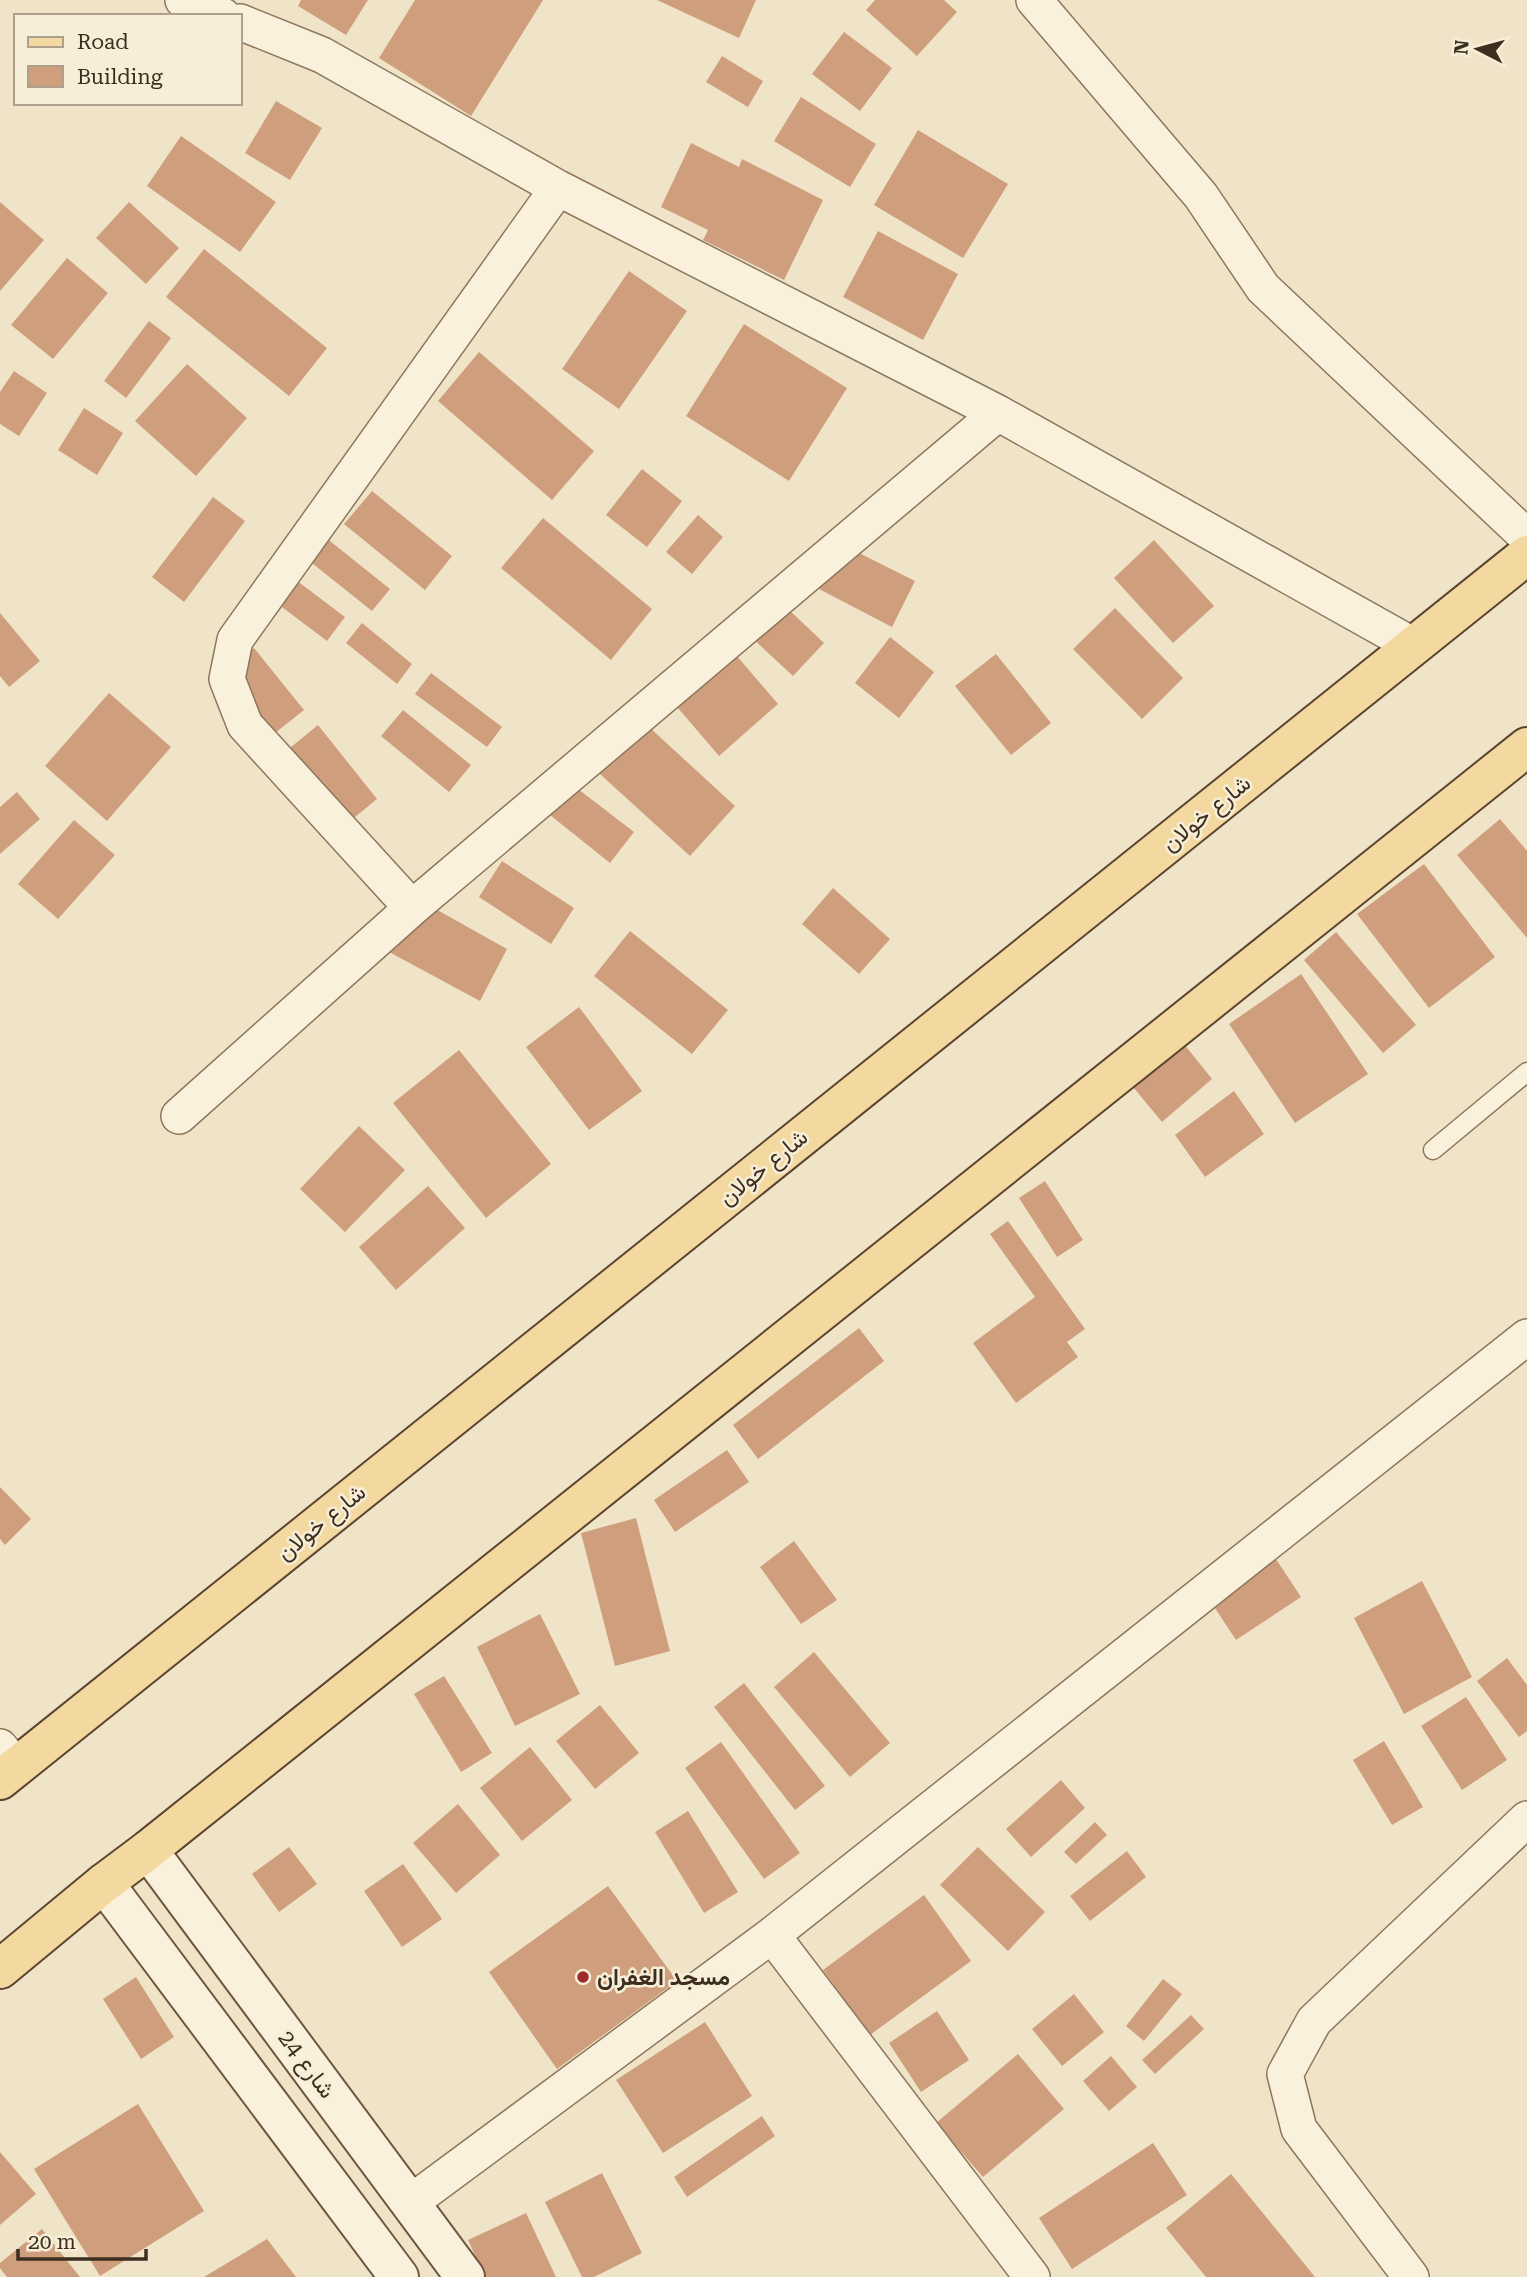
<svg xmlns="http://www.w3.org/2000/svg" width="1527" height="2277" viewBox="0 0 1527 2277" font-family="'Roboto Serif',Vazirmatn,serif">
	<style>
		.building { fill: #cf9f7d }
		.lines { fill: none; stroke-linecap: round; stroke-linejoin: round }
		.lane-casing { stroke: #8d765c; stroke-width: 21 }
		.street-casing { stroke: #8d765c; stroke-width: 38 }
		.secondary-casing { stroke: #6f573f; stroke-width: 42 }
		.primary-casing { stroke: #5b4430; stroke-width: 42 }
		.lane { stroke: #faf1dc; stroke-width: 18 }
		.street { stroke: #faf1dc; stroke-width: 35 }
		.secondary { stroke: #faf1dc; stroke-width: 38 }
		.primary { stroke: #f3d9a0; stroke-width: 38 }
		.poi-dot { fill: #9e2a2b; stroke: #f7eed8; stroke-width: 2.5 }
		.labels { text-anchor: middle; stroke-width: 5; stroke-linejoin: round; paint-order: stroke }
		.street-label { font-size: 23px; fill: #3d2e20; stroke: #f7eed8 }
		.poi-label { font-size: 23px; font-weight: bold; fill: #3d2e20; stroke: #f7eed8; text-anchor: start }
	</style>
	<rect width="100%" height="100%" fill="#f0e4c8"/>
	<path class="building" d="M 301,0 L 368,0 L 346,35 L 298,6 Z
		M 415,0 L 543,0 L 471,116 L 379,58 Z
		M 657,0 L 756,0 L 739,38 Z
		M 875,0 L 944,0 L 957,12 L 917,56 L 866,10 Z
		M 844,32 L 892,68 L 860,111 L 812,74 Z
		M 722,56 L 763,81 L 748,107 L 706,82 Z
		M 801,97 L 876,144 L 850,187 L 774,141 Z
		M 276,101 L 322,128 L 290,180 L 245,153 Z
		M 918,130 L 1008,184 L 963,258 L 874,205 Z
		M 181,136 L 276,202 L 240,252 L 147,186 Z
		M 691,143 L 739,167 L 742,159 L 823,200 L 784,280 L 703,240 L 708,230 L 661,207 Z
		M 0,202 L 44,240 L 0,291 Z
		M 129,202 L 179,248 L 146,284 L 96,238 Z
		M 878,231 L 958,274 L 923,340 L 843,297 Z
		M 204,249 L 327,348 L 289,396 L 166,297 Z
		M 67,258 L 108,293 L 53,359 L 11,325 Z
		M 629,271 L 687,311 L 619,409 L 562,369 Z
		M 149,321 L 171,338 L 126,398 L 104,381 Z
		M 744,324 L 847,388 L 789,481 L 686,416 Z
		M 479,352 L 594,451 L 552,500 L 438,401 Z
		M 187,364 L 247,418 L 196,476 L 135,421 Z
		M 14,371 L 47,393 L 19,436 L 0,424 L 0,392 Z
		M 84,408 L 123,433 L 97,475 L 58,450 Z
		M 642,469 L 682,501 L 647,547 L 606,515 Z
		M 372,491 L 452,556 L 425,590 L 344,524 Z
		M 213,497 L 245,521 L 184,602 L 152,577 Z
		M 698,515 L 723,537 L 692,574 L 666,552 Z
		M 543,518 L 652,609 L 611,660 L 501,568 Z
		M 315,529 L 390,589 L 372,611 L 298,552 Z
		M 1154,540 L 1214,606 L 1173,643 L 1114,578 Z
		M 841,544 L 915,581 L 892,627 L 819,589 Z
		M 288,574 L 345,617 L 327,641 L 270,598 Z
		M 767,589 L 824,643 L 793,676 L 736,623 Z
		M 1115,608 L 1183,678 L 1142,719 L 1073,649 Z
		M 0,613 L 40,661 L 9,687 L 0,676 Z
		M 362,623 L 412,664 L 397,684 L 346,643 Z
		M 719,635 L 778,704 L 719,756 L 660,687 Z
		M 890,637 L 934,672 L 899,718 L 855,683 Z
		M 254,648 L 304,710 L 265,741 L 216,679 Z
		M 996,654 L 1051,723 L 1011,755 L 955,686 Z
		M 431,673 L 502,727 L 487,747 L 415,694 Z
		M 109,693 L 171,747 L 107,821 L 45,766 Z
		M 403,710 L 471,765 L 449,792 L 381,736 Z
		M 636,715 L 735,806 L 690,856 L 590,765 Z
		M 318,725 L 377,799 L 333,835 L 274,761 Z
		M 569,782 L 634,832 L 610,863 L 545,811 Z
		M 17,792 L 40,819 L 0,854 L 0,807 Z
		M 1500,819 L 1527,851 L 1527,938 L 1457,855 Z
		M 74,820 L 115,855 L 58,919 L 18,884 Z
		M 502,861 L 574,908 L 551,944 L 479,897 Z
		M 1424,864 L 1495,957 L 1429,1008 L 1357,914 Z
		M 833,888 L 890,939 L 859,974 L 802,924 Z
		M 407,893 L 507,949 L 480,1001 L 378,946 Z
		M 630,931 L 728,1010 L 692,1054 L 594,976 Z
		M 1336,932 L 1416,1025 L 1383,1053 L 1304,960 Z
		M 1301,974 L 1368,1074 L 1295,1123 L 1229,1024 Z
		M 579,1007 L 642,1091 L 589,1130 L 526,1047 Z
		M 1180,1039 L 1212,1079 L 1162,1122 L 1129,1082 Z
		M 459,1050 L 551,1164 L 486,1218 L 393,1103 Z
		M 1234,1091 L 1264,1134 L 1205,1177 L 1175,1135 Z
		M 359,1126 L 405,1170 L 345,1232 L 300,1189 Z
		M 1045,1181 L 1083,1240 L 1057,1257 L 1019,1198 Z
		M 428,1186 L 465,1228 L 396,1290 L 359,1247 Z
		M 1008,1221 L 1085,1329 L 1067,1342 L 1078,1357 L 1016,1403 L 973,1343 L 1035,1297 L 990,1234 Z
		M 859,1328 L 884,1361 L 758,1459 L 733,1425 Z
		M 727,1450 L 749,1482 L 675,1532 L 654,1500 Z
		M 0,1487 L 31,1519 L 5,1545 L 0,1539 Z
		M 636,1518 L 670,1651 L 615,1666 L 581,1533 Z
		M 794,1541 L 837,1600 L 801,1624 L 760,1567 Z
		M 1274,1556 L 1301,1597 L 1236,1640 L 1209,1599 Z
		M 1422,1581 L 1472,1677 L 1404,1714 L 1354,1618 Z
		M 540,1614 L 580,1694 L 515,1726 L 477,1647 Z
		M 814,1652 L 890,1743 L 850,1777 L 774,1687 Z
		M 1507,1658 L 1527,1685 L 1527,1731 L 1519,1737 L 1477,1681 Z
		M 444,1676 L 492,1753 L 461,1772 L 414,1694 Z
		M 744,1683 L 825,1786 L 795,1810 L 714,1707 Z
		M 1466,1697 L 1507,1760 L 1462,1790 L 1421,1726 Z
		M 600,1705 L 639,1753 L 595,1789 L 556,1741 Z
		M 1384,1741 L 1423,1807 L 1392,1825 L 1353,1760 Z
		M 721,1742 L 800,1853 L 764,1879 L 685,1768 Z
		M 530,1747 L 572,1800 L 522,1841 L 480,1788 Z
		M 1061,1780 L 1085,1808 L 1031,1857 L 1006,1829 Z
		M 458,1804 L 500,1855 L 456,1893 L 413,1843 Z
		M 688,1811 L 738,1892 L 704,1913 L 655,1832 Z
		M 1095,1822 L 1107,1835 L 1076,1864 L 1064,1852 Z
		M 289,1847 L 317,1884 L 279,1912 L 252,1874 Z
		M 978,1847 L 1045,1912 L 1008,1951 L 940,1885 Z
		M 1127,1851 L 1146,1877 L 1090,1921 L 1070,1896 Z
		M 403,1864 L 442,1919 L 402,1947 L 364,1891 Z
		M 608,1886 L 677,1981 L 557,2069 L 489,1972 Z
		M 924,1895 L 971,1961 L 870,2035 L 823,1970 Z
		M 136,1977 L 174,2037 L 141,2059 L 103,1999 Z
		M 1163,1979 L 1182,1994 L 1144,2041 L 1126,2026 Z
		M 1074,1994 L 1104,2032 L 1062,2066 L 1032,2029 Z
		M 937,2011 L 969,2060 L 921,2092 L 889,2043 Z
		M 1191,2015 L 1204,2029 L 1155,2074 L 1142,2060 Z
		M 705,2022 L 752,2096 L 663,2153 L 616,2080 Z
		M 1018,2054 L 1064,2109 L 983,2177 L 936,2123 Z
		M 1111,2056 L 1137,2087 L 1109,2111 L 1083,2081 Z
		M 138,2104 L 204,2211 L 100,2276 L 34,2169 Z
		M 762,2116 L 775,2136 L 687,2197 L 674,2177 Z
		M 1153,2143 L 1187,2195 L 1072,2269 L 1039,2218 Z
		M 0,2152 L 36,2194 L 0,2225 Z
		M 602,2173 L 642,2253 L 594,2277 L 582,2277 L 545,2202 Z
		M 1231,2174 L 1315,2277 L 1206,2277 L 1166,2228 Z
		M 526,2213 L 556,2277 L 485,2277 L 468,2240 Z
		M 42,2229 L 80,2277 L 7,2277 L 0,2268 L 0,2263 Z
		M 267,2239 L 296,2277 L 204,2277 Z"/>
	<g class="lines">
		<g class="lane-casing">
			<path id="lane" d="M 1433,1150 L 1527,1072"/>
		</g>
		<g class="street-casing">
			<path id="street" d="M 183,0 L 223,16
				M 1034,0 L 1201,196 L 1263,288 L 1527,537
				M 240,22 L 322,55 L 558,188 L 998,413 L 1414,646
				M 412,908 L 245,725 L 227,679 L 235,640 L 558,188
				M 179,1116 L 412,908 L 998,413
				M 0,1747 L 16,1767
				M 772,1935 L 1032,2277
				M 410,2203 L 772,1935 L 1527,1337
				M 1411,2277 L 1299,2129 L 1285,2074 L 1314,2021 L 1527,1819"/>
		</g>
		<g class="secondary-casing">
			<path id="secondary" d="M 148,1850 L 465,2277
				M 104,1883 L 399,2277"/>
		</g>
		<g class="primary-casing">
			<path id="primary" d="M 0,1780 L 1527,555
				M 0,1969 L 104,1883 L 148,1850 L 1527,747"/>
		</g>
		<use href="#lane" class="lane"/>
		<use href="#street" class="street"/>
		<use href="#secondary" class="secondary"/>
		<use href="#primary" class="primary"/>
	</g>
	<circle class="poi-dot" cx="583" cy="1977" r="7"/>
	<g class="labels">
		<g class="street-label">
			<text transform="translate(1206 813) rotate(-39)" y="8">شارع خولان</text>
			<text transform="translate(763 1167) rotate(-39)" y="8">شارع خولان</text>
			<text transform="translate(321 1522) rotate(-39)" y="8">شارع خولان</text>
			<text transform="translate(307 2064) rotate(53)" y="8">شارع 24</text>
		</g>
		<g class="poi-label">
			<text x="597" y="1985">مسجد الغفران</text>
		</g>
	</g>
	<rect x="14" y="14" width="228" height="91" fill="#f7eed8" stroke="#ada18e" stroke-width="2"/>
	<rect x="28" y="37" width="35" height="10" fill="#f3d9a0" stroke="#ada18e" stroke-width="2"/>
	<text x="77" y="49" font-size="21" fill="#3d2e20">Road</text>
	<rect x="28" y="66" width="35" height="21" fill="#cf9f7d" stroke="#ada18e" stroke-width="2"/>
	<text x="77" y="84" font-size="21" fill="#3d2e20">Building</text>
	<g transform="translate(1478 49) rotate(276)" stroke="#f7eed8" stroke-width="5" paint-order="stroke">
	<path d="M0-5L12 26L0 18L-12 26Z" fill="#3d2e20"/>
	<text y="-10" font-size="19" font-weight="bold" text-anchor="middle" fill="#3d2e20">N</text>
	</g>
	<path d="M18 2249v10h128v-10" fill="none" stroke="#3d2e20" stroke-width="3.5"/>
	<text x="28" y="2249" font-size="21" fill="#3d2e20" stroke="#f7eed8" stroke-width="5" paint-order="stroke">20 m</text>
</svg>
